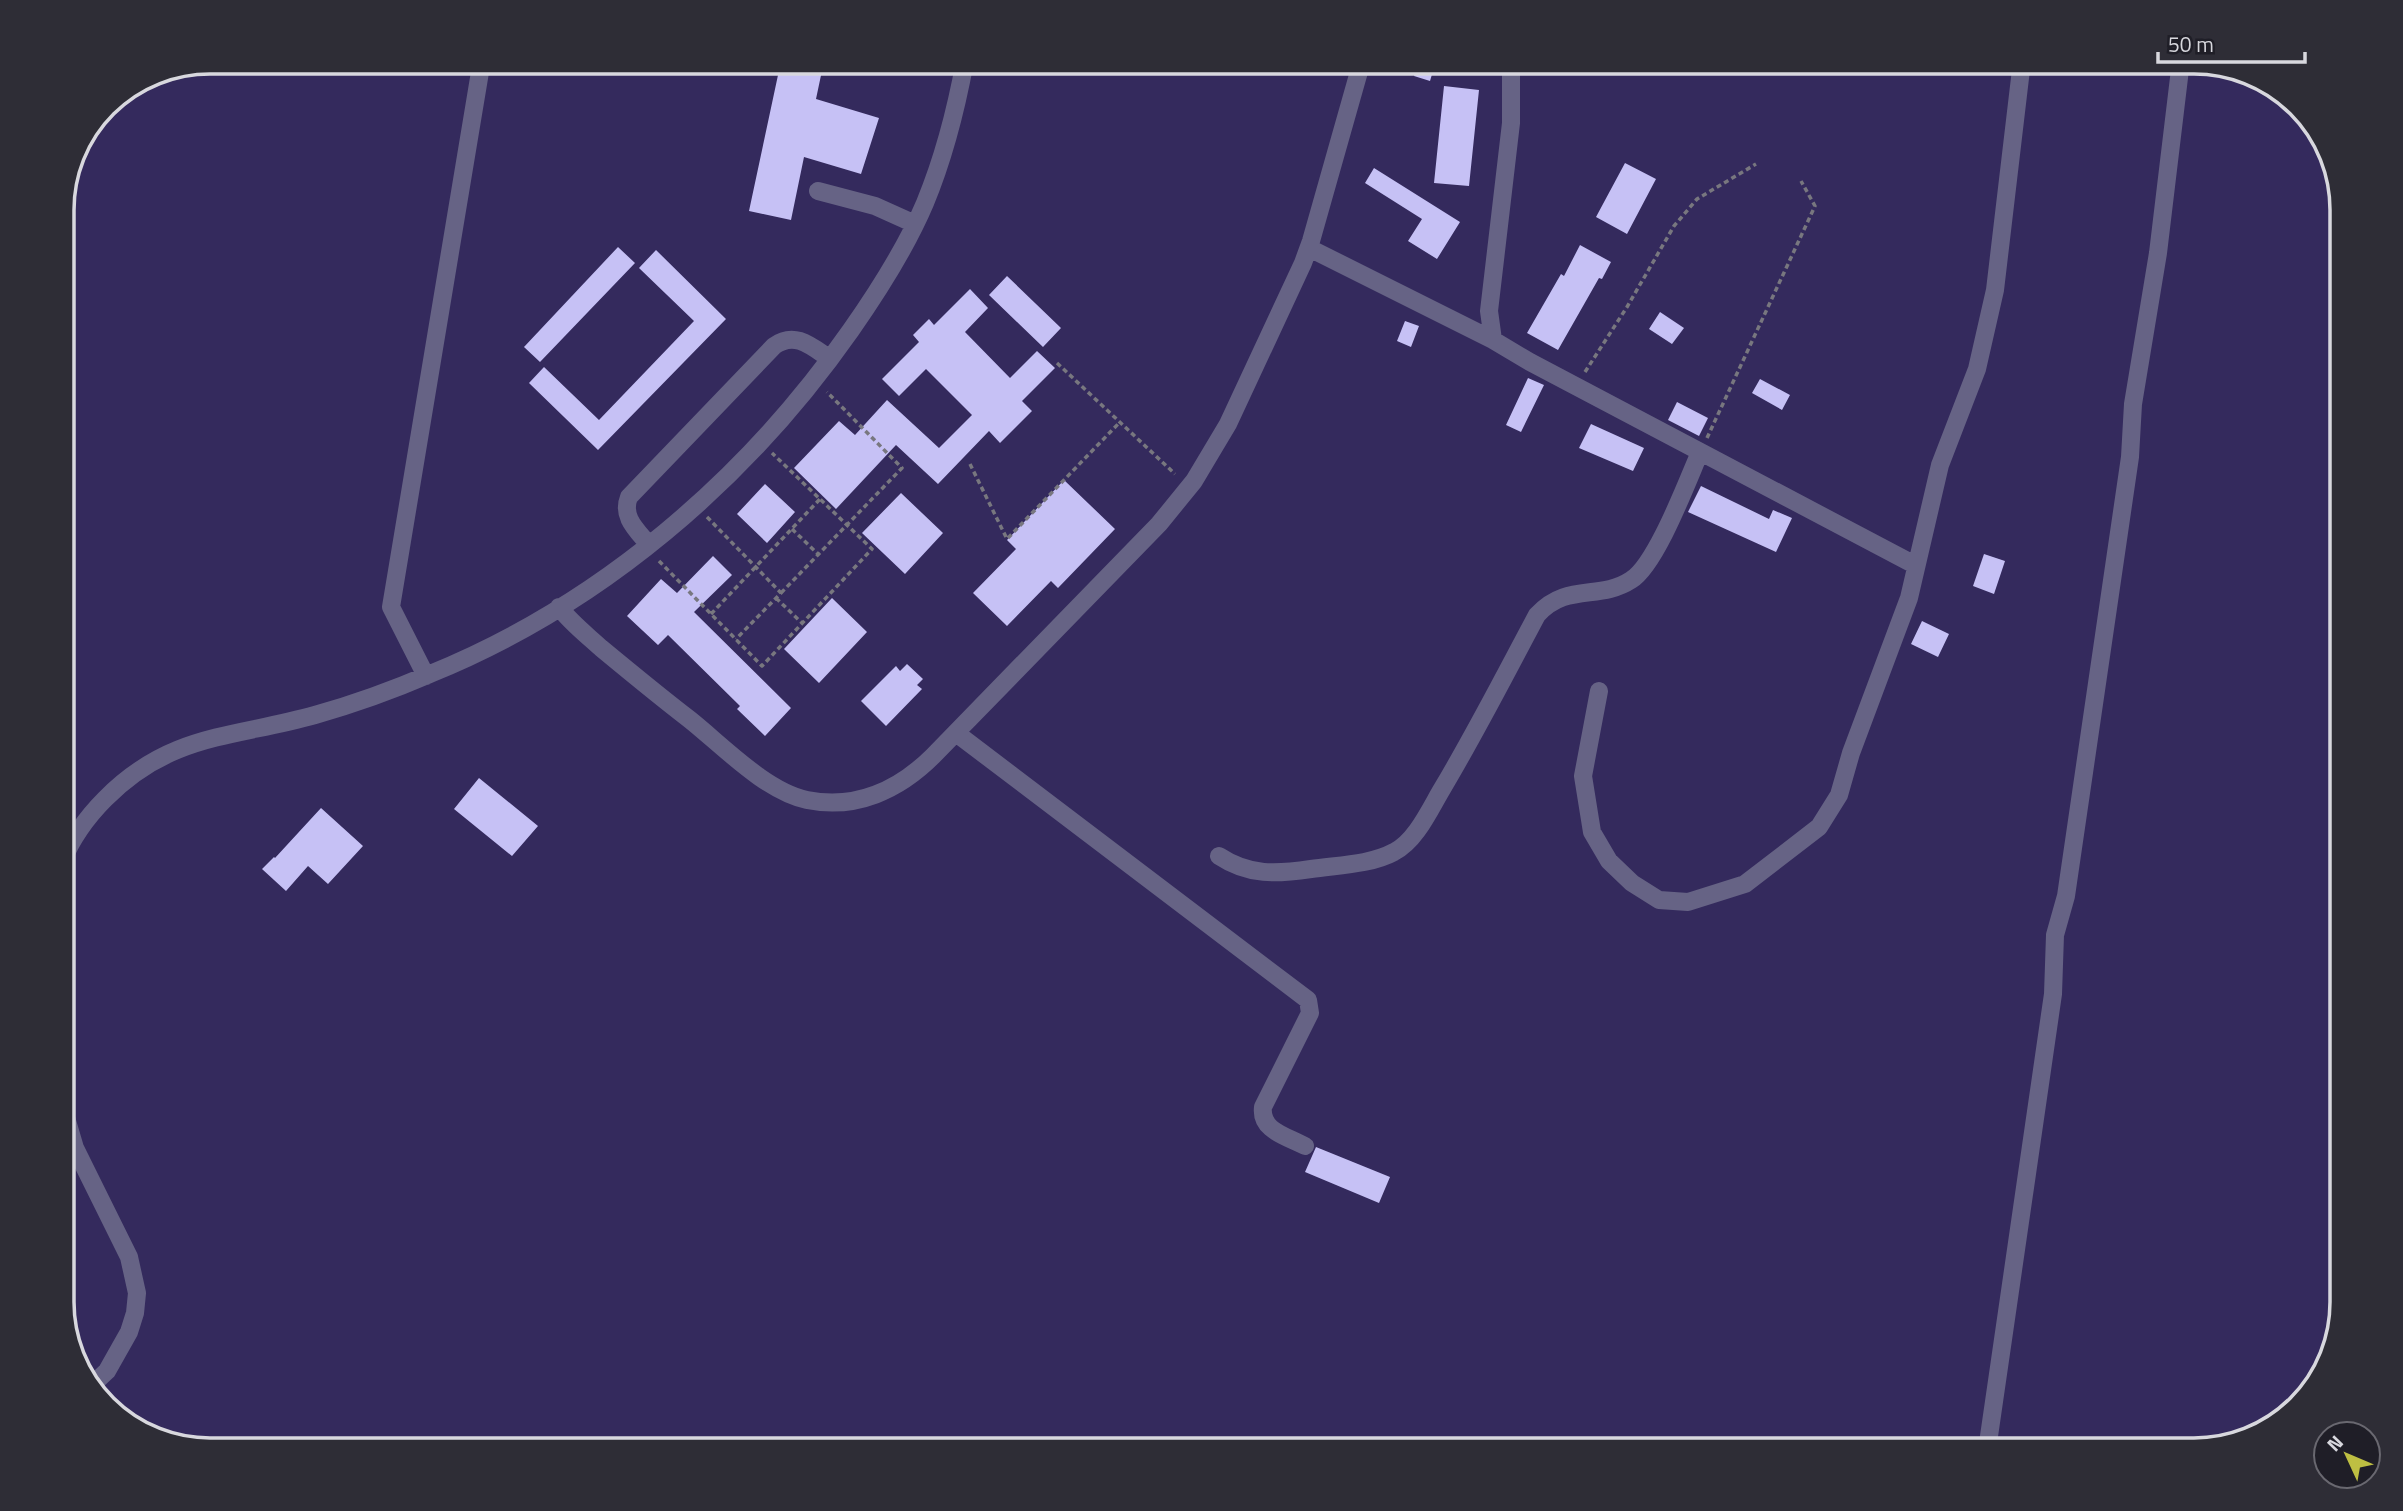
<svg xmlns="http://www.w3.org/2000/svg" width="2403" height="1511" viewBox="0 0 2403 1511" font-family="'Titillium Web',sans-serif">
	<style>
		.green { fill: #342a5d }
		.building { fill: #c6c1f5 }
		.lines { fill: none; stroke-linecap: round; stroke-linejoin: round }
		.path { stroke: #78777f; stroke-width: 3.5; stroke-dasharray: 5 3.5; stroke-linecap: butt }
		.minor { stroke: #666385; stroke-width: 18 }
		.rim { fill: none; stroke: #d8d8de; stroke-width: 3.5 }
	</style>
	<rect width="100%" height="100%" fill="#292831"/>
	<path class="green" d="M 210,61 L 2193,61 L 2275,86 L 2322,136 L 2342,210 L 2342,1301 L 2317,1383 L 2267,1430 L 2193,1450 L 210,1450 L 128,1425 L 81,1376 L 62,1310 L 62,201 L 73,153 L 105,105 L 153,72 Z"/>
	<path class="building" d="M 781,61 L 824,61 L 816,99 L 879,118 L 861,174 L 804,157 L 791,220 L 749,211 Z
		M 1419,61 L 1436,61 L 1430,81 L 1414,76 Z
		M 1444,86 L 1479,90 L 1469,186 L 1434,183 Z
		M 1625,163 L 1656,179 L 1627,234 L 1596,217 Z
		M 1374,168 L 1460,222 L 1437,259 L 1408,241 L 1422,219 L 1365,183 Z
		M 1580,245 L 1611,262 L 1602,279 L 1599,278 L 1558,350 L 1527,333 L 1561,274 L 1564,276 Z
		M 618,247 L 635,263 L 540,362 L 524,347 Z
		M 656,250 L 726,319 L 598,450 L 529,383 L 544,367 L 599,420 L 694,321 L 639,268 Z
		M 1007,276 L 1061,328 L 1043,347 L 989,295 Z
		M 970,289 L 988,308 L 965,332 L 1010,378 L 1037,351 L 1055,368 L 1022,401 L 1032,411 L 1000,443 L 989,431 L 938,484 L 896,445 L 836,509 L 794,468 L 839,421 L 855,435 L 887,400 L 939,448 L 972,415 L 926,369 L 899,396 L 882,379 L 919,342 L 913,335 L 929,319 L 934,325 Z
		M 1660,312 L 1684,328 L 1672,344 L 1649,329 Z
		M 1405,321 L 1419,326 L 1411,347 L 1397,341 Z
		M 1528,378 L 1544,385 L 1521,432 L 1506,425 Z
		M 1760,379 L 1790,395 L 1782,410 L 1752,393 Z
		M 1677,402 L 1708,418 L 1699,436 L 1668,420 Z
		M 1591,424 L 1644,448 L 1633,471 L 1579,448 Z
		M 1064,480 L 1115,529 L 1058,588 L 1051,581 L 1007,626 L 973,593 L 1016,549 L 1007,540 Z
		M 765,484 L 795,512 L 767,543 L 737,514 Z
		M 1701,486 L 1769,519 L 1773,510 L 1792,518 L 1776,552 L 1688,512 Z
		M 901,493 L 943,533 L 905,574 L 862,533 Z
		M 1984,554 L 2005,561 L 1994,594 L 1973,586 Z
		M 713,556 L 732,575 L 694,612 L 791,708 L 765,736 L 737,709 L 740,706 L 668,635 L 658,645 L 627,616 L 661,579 L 677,593 Z
		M 832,598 L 867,632 L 819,683 L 784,649 Z
		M 1922,621 L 1949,634 L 1938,657 L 1911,644 Z
		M 907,664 L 923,679 L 917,685 L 922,689 L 886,726 L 861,701 L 896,666 L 900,671 Z
		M 479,778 L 538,826 L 512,856 L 454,809 Z
		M 321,808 L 363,846 L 328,884 L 308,866 L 286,891 L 262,869 L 274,857 L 275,858 Z
		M 1316,1147 L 1390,1177 L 1379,1203 L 1305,1172 Z"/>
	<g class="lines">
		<path class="path" d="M 1057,363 L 1175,474
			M 1585,372 L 1627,307 L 1674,226 L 1697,199 L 1756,164
			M 1707,438 L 1815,206 L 1801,181
			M 970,464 L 1007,539 L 1120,422
			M 707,517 L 781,593 L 736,639
			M 792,529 L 818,554
			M 659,561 L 762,666 L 872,549 L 772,453
			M 781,593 L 902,468 L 827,392
			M 776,598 L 802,623
			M 711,614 L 820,499"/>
		<path class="minor" d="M 818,191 L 875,206 L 915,224
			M 1309,248 L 1493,340 L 1530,362 L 1915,565
			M 1493,340 L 1489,311 L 1511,123 L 1511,61
			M 649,545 C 637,530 621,517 629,497 L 774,346 C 795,331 811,346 830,359
			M 559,607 C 571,623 587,635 601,648 C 630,672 659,696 689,719 C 722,745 765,791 807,800 C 856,810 899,790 933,756 L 1159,524 L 1194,481 L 1228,424 L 1303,263 L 1311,241 L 1362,61
			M 426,676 L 391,607 L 481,66 L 480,61
			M 1599,691 L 1583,776 L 1592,832 L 1609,861 L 1632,883 L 1659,900 L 1688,902 L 1745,884 L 1819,827 L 1839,795 L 1851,753 L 1909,598 L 1940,465 L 1977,369 L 1995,290 L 2022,61
			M 956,733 L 1308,1000 L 1310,1013 L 1263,1107 C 1260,1131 1287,1136 1305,1146
			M 1219,856 C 1249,876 1277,874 1311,869 C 1337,865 1370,865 1394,852 C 1416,841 1430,809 1442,789 C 1476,732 1506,673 1537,615 C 1567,582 1599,601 1631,580 C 1656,565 1687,482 1700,452
			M 62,862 C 72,838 87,817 105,799 C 170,733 233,738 315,715 C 354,704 393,690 430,674 C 600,605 746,480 851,330 C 879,290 906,248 925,203 C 944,157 956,110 965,61
			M 62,1104 L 75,1148 L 129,1257 L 137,1293 L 135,1313 L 129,1332 L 107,1371 L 91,1386
			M 1987,1450 L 2053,994 L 2055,935 L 2066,896 L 2130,457 L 2133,404 L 2158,253 L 2181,61"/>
	</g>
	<path d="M0 0H2403V1511H0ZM210 74H2194A136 136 0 0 1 2330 210V1302A136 136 0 0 1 2194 1438H210A136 136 0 0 1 74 1302V210A136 136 0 0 1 210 74Z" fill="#2e2d36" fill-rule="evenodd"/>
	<path class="rim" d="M210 74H2194A136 136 0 0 1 2330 210V1302A136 136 0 0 1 2194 1438H210A136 136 0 0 1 74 1302V210A136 136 0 0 1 210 74Z"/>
	<g transform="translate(2347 1455) rotate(314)"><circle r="33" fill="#1f1e27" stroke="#696870" stroke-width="2"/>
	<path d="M0-5L12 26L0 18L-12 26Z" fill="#bebf42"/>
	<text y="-10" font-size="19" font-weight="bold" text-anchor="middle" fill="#d8d8de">N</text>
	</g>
	<path d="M2158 52v10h147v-10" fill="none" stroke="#d8d8de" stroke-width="3.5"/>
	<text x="2168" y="52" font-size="21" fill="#d8d8de" stroke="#1f1e27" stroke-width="5" paint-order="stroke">50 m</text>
</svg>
